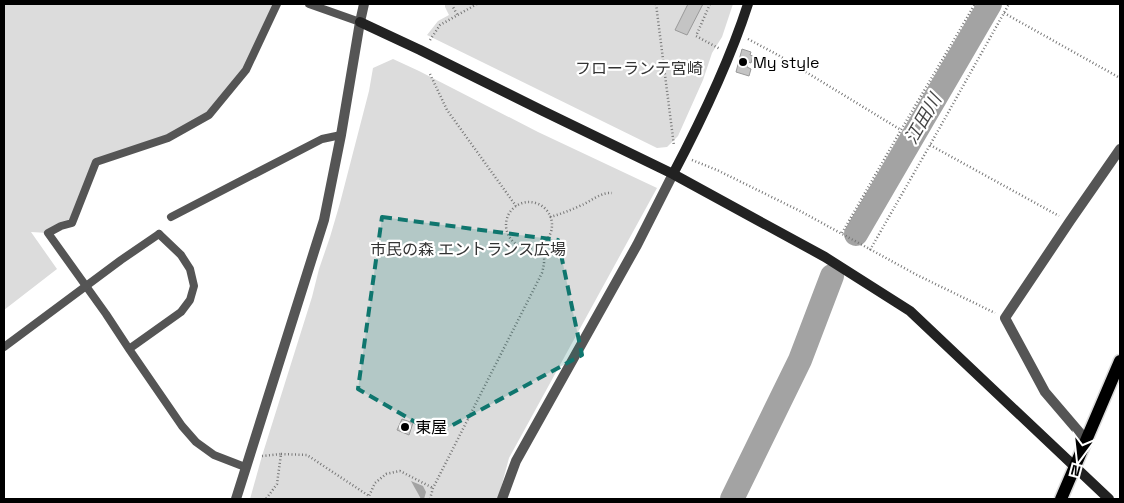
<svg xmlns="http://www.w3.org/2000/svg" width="1124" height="503" viewBox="0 0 1124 503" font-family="'Space Grotesk','Noto Sans JP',sans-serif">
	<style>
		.green { fill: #dcdcdc }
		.water { fill: #a3a3a3 }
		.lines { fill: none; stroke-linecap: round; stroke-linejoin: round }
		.river { stroke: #a3a3a3; stroke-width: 24 }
		.building { fill: #c4c4c4; stroke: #999 }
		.primary-casing { stroke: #dbdbdb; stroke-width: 15 }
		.path { stroke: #777; stroke-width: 2.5; stroke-dasharray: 1 2.5; stroke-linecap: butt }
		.lane { stroke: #555; stroke-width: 8 }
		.street { stroke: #555; stroke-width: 10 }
		.secondary { stroke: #222; stroke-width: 10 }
		.primary { stroke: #000; stroke-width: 12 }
		.lane-bridge { stroke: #555; stroke-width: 8 }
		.marked { fill: #0f766e; fill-opacity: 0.2; stroke: #0f766e; stroke-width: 4; stroke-dasharray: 10 6; stroke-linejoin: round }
		.poi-dot { fill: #000; stroke: #fff; stroke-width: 2 }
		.labels { text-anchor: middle; stroke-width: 4.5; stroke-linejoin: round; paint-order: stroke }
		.poi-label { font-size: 16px; fill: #000; stroke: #fff; text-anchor: start }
		.park-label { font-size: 16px; fill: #333; stroke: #fff }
		.water-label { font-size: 18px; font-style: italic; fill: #444; stroke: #fff }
	</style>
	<rect width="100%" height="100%" fill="#fff"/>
	<path class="green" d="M 4,4 L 277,4 L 246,70 L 209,115 L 168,138 L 96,162 L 72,223 L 48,233 L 31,232 L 57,269 L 4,310 Z
		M 445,4 L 733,4 L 722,37 L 712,53 L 703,80 L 678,136 L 667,147 L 657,148 L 427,35 L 438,21 L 449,15 L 445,7 Z
		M 393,59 L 419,71 L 538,132 L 657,188 L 509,458 L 498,499 L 250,499 L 262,456 L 312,297 L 319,269 L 330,237 L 340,203 L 369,91 L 373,68 Z"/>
	<path class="water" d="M 411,481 L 423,486 L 426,492 L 424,499 L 421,499 Z"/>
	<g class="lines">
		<path class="river" d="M 856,234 L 990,4
			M 732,499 L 800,360 L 832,276"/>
	</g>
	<path class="building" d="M 688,4 L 703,4 L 687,35 L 675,30 Z
		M 742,49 L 751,52 L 750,55 L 753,56 L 751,63 L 748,62 L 747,67 L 751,69 L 749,76 L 736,72 Z
		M 402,419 L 413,423 L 409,435 L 397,430 Z"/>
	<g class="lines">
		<g class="primary-casing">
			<path id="primary" d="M 1061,499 L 1120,361"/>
		</g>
		<path class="path" d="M 453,4 L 453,7 L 458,16
			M 656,4 L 674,146
			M 710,4 L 696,36 L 720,49
			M 1004,13 L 1120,78
			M 748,39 L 778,55 L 901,130
			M 430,40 L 440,25 L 477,4
			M 430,74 L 447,110 L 516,206
			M 930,145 L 1059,216
			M 692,160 L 717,170 L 802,212 L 917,275 L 995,313
			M506 225a23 23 0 1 1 46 0a23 23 0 1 1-46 0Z
			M 550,217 C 561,214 571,210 582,205 C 591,201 601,192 612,193
			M 842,233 L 901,130 L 975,4
			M 870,250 L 930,145 L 1009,4
			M 281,454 L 307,455 L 369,496
			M 262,456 L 281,454 L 277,484 L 266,499
			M 369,499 L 369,496 L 375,483 L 386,474 L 400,471 L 433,488
			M 430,499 L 433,488 L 542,273 C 545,261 545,257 541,246"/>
		<path class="lane" d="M 309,4 L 360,22
			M 171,217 L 322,139 L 341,135
			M 129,349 L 181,312 L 190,300 L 194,286 L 190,269 L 181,255 L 159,234
			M 245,467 L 214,455 L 196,442 L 182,426 L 129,349 L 106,314 L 48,233 L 61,226 L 72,223 L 96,162 L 168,138 L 209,115 L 246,70 L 277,4"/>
		<path class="street" d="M 1086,440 L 1045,392 L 1005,318 L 1070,221 L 1120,149
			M 236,499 L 324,220 L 341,135 L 360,22 L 364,4
			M 502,499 L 516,461 L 637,245 L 673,174"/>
		<path class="secondary" d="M 360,22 L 420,50 L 543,111 L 673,174 L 825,257 L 910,311 L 1109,499
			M 673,174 C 702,119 729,63 748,4"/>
		<use href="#primary" class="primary"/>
		<path class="lane-bridge" d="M 4,347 L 121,260 L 159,234"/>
	</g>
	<path class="marked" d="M 382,217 L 558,240 L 582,355 L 436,434 L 358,389 Z"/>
	<g class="poi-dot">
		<circle cx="743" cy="62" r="5"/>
		<circle cx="405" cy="427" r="5"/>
	</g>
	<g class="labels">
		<g class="poi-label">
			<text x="753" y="68">My style</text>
			<text x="415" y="433">東屋</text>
		</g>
		<g class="park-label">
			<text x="639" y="74">フローランテ宮崎</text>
			<text x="468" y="255">市民の森 エントランス広場</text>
		</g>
		<g class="water-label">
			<text transform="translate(923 119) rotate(-60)" y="6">江田川</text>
		</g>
	</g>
	<rect width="1124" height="503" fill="none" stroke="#000000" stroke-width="10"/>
	<g transform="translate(1079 458) rotate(195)" stroke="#ffffff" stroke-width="4" paint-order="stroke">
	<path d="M0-4L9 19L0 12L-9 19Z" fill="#000000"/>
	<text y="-8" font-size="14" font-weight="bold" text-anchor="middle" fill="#000000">N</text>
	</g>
</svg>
